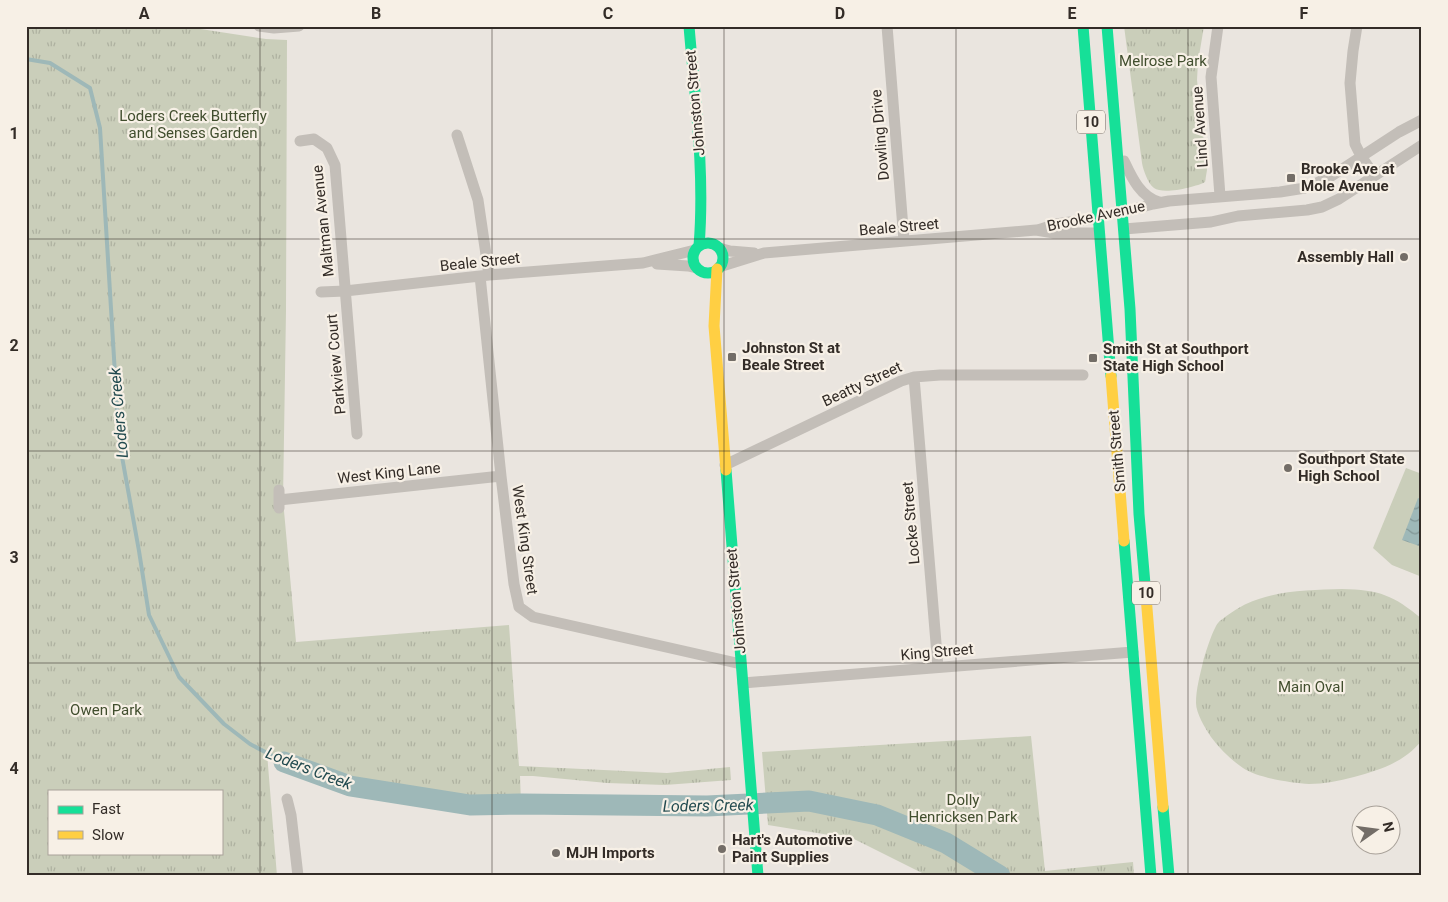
<svg xmlns="http://www.w3.org/2000/svg" width="1448" height="902" viewBox="0 0 1448 902" font-family="Roboto,sans-serif">
	<style>
		.green { fill: #caceba }
		.park { fill: url(#park-tufts); fill-rule: evenodd }
		.water { fill: url(#water-waves) }
		.lines { fill: none; stroke-linecap: round; stroke-linejoin: round }
		.stream { stroke: #9eb8b8; stroke-width: 4 }
		.river { stroke: #9eb8b8; stroke-width: 21 }
		.street { stroke: #c3beb8; stroke-width: 11 }
		.fast { stroke: #16e098; stroke-width: 11 }
		.slow { stroke: #ffcf43; stroke-width: 11 }
		.grid { fill: none; stroke: #332c27; stroke-width: 1; stroke-opacity: 0.55 }
		.poi-dot { fill: #736d67; stroke: #f7f0e6; stroke-width: 2 }
		.labels { text-anchor: middle; stroke-width: 4.5; stroke-linejoin: round; paint-order: stroke }
		.shield { fill: #f7f0e6; stroke: #6e6760; stroke-width: 1 }
		.shield-label { font-size: 14px; font-weight: bold; fill: #332c27 }
		.park-label { font-size: 15px; fill: #414e2e; stroke: #f7f0e6 }
		.street-label { font-size: 15px; fill: #332c27; stroke: #f7f0e6 }
		.poi-label { font-size: 15px; font-weight: bold; fill: #332c27; stroke: #f7f0e6; text-anchor: start }
		.water-label { font-size: 16px; font-style: italic; fill: #224a4f; stroke: #f7f0e6 }
		.neatline { fill: none; stroke: #332c27; stroke-width: 2 }
		.grid-label { font-size: 16px; text-anchor: middle; font-weight: bold; fill: #332c27 }
	</style>
	<defs>
		<pattern id="park-tufts" width="24" height="20" patternUnits="userSpaceOnUse" patternTransform="scale(1.25)"><rect width="24" height="20" fill="#caceba"/><path d="M3 7l-1-3M5 7V3M7 7l1-3M15 17l-1-3M17 17v-4M19 17l1-3" fill="none" stroke="#aeb1a0"/></pattern>
		<pattern id="water-waves" width="16" height="10" patternUnits="userSpaceOnUse" patternTransform="scale(1.25)"><rect width="16" height="10" fill="#9eb8b8"/><path d="M0 5q4-4 8 0t8 0" fill="none" stroke="#819696"/></pattern>
	</defs>
	<rect width="100%" height="100%" fill="#eae5df"/>
	<path class="green" d="M 1406,468 L 1422,474 L 1422,577 L 1392,565 L 1373,548 Z"/>
	<path class="park" d="M 26,26 L 181,26 L 266,39 L 287,40 L 286,311 L 283,500 L 296,642 L 509,625 L 519,766 L 667,773 L 730,767 L 731,780 L 665,785 L 607,783 L 533,776 L 520,776 L 521,804 L 470,805 L 350,786 L 284,762 L 267,753 L 277,876 L 26,876 ZM 49,791 L 221,791 L 221,853 L 49,853 Z
		M 1124,26 L 1204,26 L 1198,62 L 1197,80 L 1207,170 L 1205,182 C 1196,187 1163,195 1154,188 C 1148,184 1143,169 1142,163 Z
		M 1342,589 C 1380,590 1393,595 1422,619 L 1422,740 C 1405,762 1380,770 1354,777 C 1339,781 1324,784 1309,784 C 1291,783 1258,778 1243,768 C 1231,760 1220,749 1211,737 C 1205,728 1196,713 1196,703 C 1196,689 1200,675 1203,662 C 1205,654 1213,629 1218,623 C 1221,619 1241,606 1246,604 C 1276,590 1310,590 1342,589 Z
		M 1031,736 L 1045,871 L 1133,862 L 1134,876 L 928,876 L 854,839 L 768,825 L 762,752 Z"/>
	<path class="water" d="M 1418,498 L 1422,500 L 1422,547 L 1402,540 Z"/>
	<g class="lines">
		<path class="stream" d="M 26,59 L 50,63 L 90,88 L 100,128 L 119,440 L 139,551 L 149,615 L 179,677 L 224,724 L 250,744 L 284,762"/>
		<path class="river" d="M 284,762 L 350,786 L 470,805 L 521,804 L 707,806 L 809,801 L 877,815 L 946,843 L 1000,876"/>
		<path class="street" d="M 259,26 L 274,28 L 299,26
			M 887,26 L 904,241
			M 1218,26 L 1211,77 L 1220,196
			M 1357,26 L 1353,51 L 1350,83 L 1355,144 L 1361,156 L 1374,175
			M 457,135 L 478,200 L 489,275
			M 300,141 L 314,139 L 327,148 L 335,165 L 357,434
			M 1124,161 C 1132,178 1140,196 1159,202
			M 1123,212 L 1153,204 L 1169,201 L 1280,192 L 1305,188 L 1330,177 L 1399,132 L 1422,120
			M 1124,229 L 1211,222 L 1238,216 L 1307,210 L 1322,207 L 1339,199 L 1422,145
			M 1038,230 L 1056,224 L 1098,218
			M 719,248 L 730,251 L 754,253
			M 657,264 L 688,266 L 697,268
			M 719,267 L 764,253 L 1036,230 L 1054,233 L 1099,233
			M 480,276 L 501,476 L 514,584 L 519,607 L 533,617 L 741,664
			M 321,292 L 345,291 L 489,275 L 643,263 L 695,250
			M 914,377 L 938,667
			M 725,465 L 901,381 L 914,377 L 940,375 L 1083,375
			M 279,490 L 279,508
			M 279,500 L 501,476
			M 743,683 L 1133,652
			M 287,799 L 291,815 L 298,876"/>
		<path class="fast" d="M 689,26 C 695,99 705,173 699,246
			M 1083,26 L 1111,376
			M 1107,26 L 1130,309 L 1139,514 L 1146,596
			M693 258a15 15 0 1 1 30 0a15 15 0 1 1-30 0Z
			M 726,470 L 758,876
			M 1124,541 L 1151,876
			M 1163,807 L 1169,876"/>
		<path class="slow" d="M 717,269 L 714,326 L 726,470
			M 1111,376 L 1124,541
			M 1146,596 L 1163,807"/>
	</g>
	<path class="grid" d="M 260,26 L 260,876M 492,26 L 492,876M 724,26 L 724,876M 956,26 L 956,876M 1188,26 L 1188,876M 26,239 L 1422,239M 26,451 L 1422,451M 26,663 L 1422,663"/>
	<g class="poi-dot">
		<rect x="1286" y="173" width="10" height="10" rx="2.5"/>
		<circle cx="1404" cy="257" r="5"/>
		<rect x="727" y="352" width="10" height="10" rx="2.5"/>
		<rect x="1088" y="353" width="10" height="10" rx="2.5"/>
		<circle cx="1288" cy="468" r="5"/>
		<circle cx="722" cy="849" r="5"/>
		<circle cx="556" cy="853" r="5"/>
	</g>
	<g class="labels">
		<g class="shield">
			<rect x="1077" y="110.5" width="28" height="23" rx="4"/>
			<rect x="1132" y="581.5" width="28" height="23" rx="4"/>
		</g>
		<g class="shield-label">
			<text x="1091" y="127">10</text>
			<text x="1146" y="598">10</text>
		</g>
		<g class="park-label">
			<text x="1163" y="66">Melrose Park</text>
			<text x="193" y="121">Loders Creek Butterfly<tspan x="193" dy="17">and Senses Garden</tspan></text>
			<text x="1311" y="692">Main Oval</text>
			<text x="106" y="715">Owen Park</text>
			<text x="963" y="805">Dolly<tspan x="963" dy="17">Henricksen Park</tspan></text>
		</g>
		<g class="street-label">
			<text transform="translate(695 103) rotate(-95)" y="5">Johnston Street</text>
			<text transform="translate(1200 127) rotate(-94)" y="5">Lind Avenue</text>
			<text transform="translate(880 135) rotate(-95)" y="5">Dowling Drive</text>
			<text transform="translate(1096 216) rotate(-12)" y="5">Brooke Avenue</text>
			<text transform="translate(323 221) rotate(-96)" y="5">Maltman Avenue</text>
			<text transform="translate(899 227) rotate(-5)" y="5">Beale Street</text>
			<text transform="translate(480 262) rotate(-6)" y="5">Beale Street</text>
			<text transform="translate(336 364) rotate(-95)" y="5">Parkview Court</text>
			<text transform="translate(862 384) rotate(-25)" y="5">Beatty Street</text>
			<text transform="translate(1117 451) rotate(-95)" y="5">Smith Street</text>
			<text transform="translate(389 473) rotate(-6)" y="5">West King Lane</text>
			<text transform="translate(911 523) rotate(-95)" y="5">Locke Street</text>
			<text transform="translate(525 540) rotate(82)" y="5">West King Street</text>
			<text transform="translate(736 601) rotate(-95)" y="5">Johnston Street</text>
			<text transform="translate(937 652) rotate(-5)" y="5">King Street</text>
		</g>
		<g class="poi-label">
			<text x="1301" y="174">Brooke Ave at<tspan x="1301" dy="17">Mole Avenue</tspan></text>
			<text x="1394" y="262" text-anchor="end">Assembly Hall</text>
			<text x="742" y="353">Johnston St at<tspan x="742" dy="17">Beale Street</tspan></text>
			<text x="1103" y="354">Smith St at Southport<tspan x="1103" dy="17">State High School</tspan></text>
			<text x="1298" y="464">Southport State<tspan x="1298" dy="17">High School</tspan></text>
			<text x="732" y="845">Hart's Automotive<tspan x="732" dy="17">Paint Supplies</tspan></text>
			<text x="566" y="858">MJH Imports</text>
		</g>
		<g class="water-label">
			<text transform="translate(118 413) rotate(-95)" y="6">Loders Creek</text>
			<text transform="translate(309 768) rotate(21)" y="6">Loders Creek</text>
			<text transform="translate(708 805) rotate(-1)" y="6">Loders Creek</text>
		</g>
	</g>
	<rect width="1448" height="902" fill="none" stroke="#f7f0e6" stroke-width="55"/>
	<rect x="48" y="790" width="175" height="65" fill="#f7f0e6" stroke="#a9a29a"/>
	<rect x="58" y="806" width="25" height="8" fill="#16e098" stroke="#a9a29a"/>
	<text x="92" y="814" font-size="15" fill="#332c27">Fast</text>
	<rect x="58" y="831" width="25" height="8" fill="#ffcf43" stroke="#a9a29a"/>
	<text x="92" y="840" font-size="15" fill="#332c27">Slow</text>
	<g transform="translate(1376 830) rotate(76)"><circle r="24" fill="#f7f0e6" stroke="#a9a29a"/>
	<path d="M0-4L9 19L0 12L-9 19Z" fill="#736d67"/>
	<text y="-8" font-size="14" font-weight="bold" text-anchor="middle" fill="#332c27">N</text>
	</g>
	<rect x="28" y="28" width="1392" height="846" class="neatline"/>
	<g class="grid-label">
		<text x="144" y="19">A</text>
		<text x="376" y="19">B</text>
		<text x="608" y="19">C</text>
		<text x="840" y="19">D</text>
		<text x="1072" y="19">E</text>
		<text x="1304" y="19">F</text>
		<text x="14" y="139">1</text>
		<text x="14" y="351">2</text>
		<text x="14" y="563">3</text>
		<text x="14" y="774">4</text>
	</g>
</svg>
